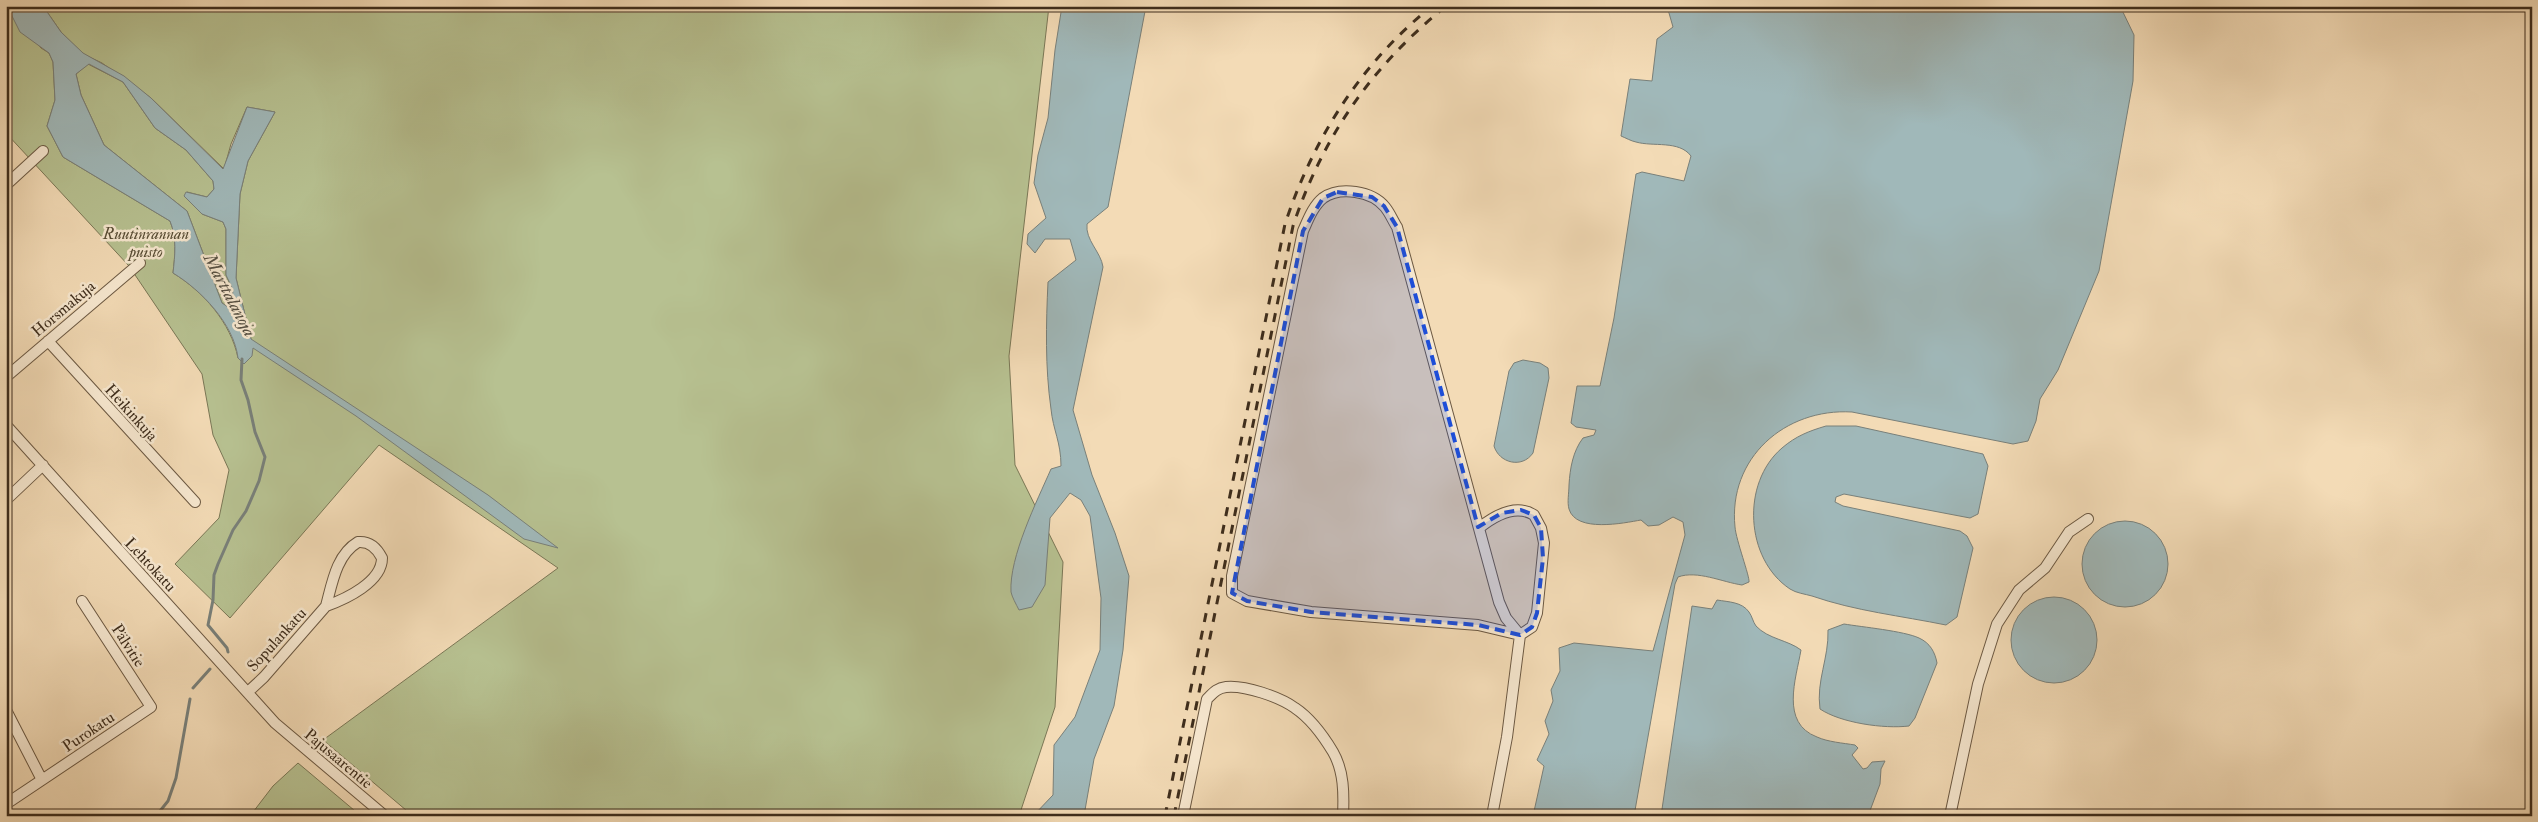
<svg xmlns="http://www.w3.org/2000/svg" width="2538" height="822" viewBox="0 0 2538 822" font-family="'IM FELL Double Pica',serif">
	<style>
		.green { fill: #b7c191; stroke: #7a7756 }
		.water { fill: #a0b8b9; stroke: #79807a; fill-rule: evenodd }
		.lines { fill: none; stroke-linecap: round; stroke-linejoin: round }
		.stream { stroke: #79807a; stroke-width: 3 }
		.street-casing { stroke: #6b5842; stroke-width: 12 }
		.street { stroke: #f7e8d0; stroke-width: 10 }
		.rail { stroke: #3e2d1c; stroke-width: 3; stroke-dasharray: 9 9; stroke-linecap: butt }
		.marked { fill: #1d4ed8; fill-opacity: 0.2; stroke: #1d4ed8; stroke-width: 4; stroke-dasharray: 10 6; stroke-linejoin: round }
		.labels { text-anchor: middle; stroke-width: 5; stroke-linejoin: round; paint-order: stroke }
		.park-label { font-size: 16px; font-style: italic; fill: #564b33; stroke: #f7e8d0 }
		.street-label { font-size: 16px; fill: #3e2d1c; stroke: #f7e8d0 }
		.water-label { font-size: 18px; font-style: italic; fill: #565043; stroke: #f7e8d0 }
	</style>
	<rect width="100%" height="100%" fill="#f3dbb6"/>
	<filter id="stains"><feTurbulence type="fractalNoise" baseFrequency=".004" numOctaves="4"/><feColorMatrix values="0 0 0 0 .2 0 0 0 0 .09 0 0 0 0 .02 0 0 0 .5 -.17"/></filter>
	<radialGradient id="worn" r=".72"><stop offset=".6" stop-color="#630" stop-opacity="0"/><stop offset="1" stop-color="#630" stop-opacity=".3"/></radialGradient>
	<path class="green" d="M 6,6 L 41,48 L 49,53 L 53,62 L 55,100 L 47,126 L 63,157 L 170,221 C 177,238 175,255 173,273 C 203,291 231,323 238,358 L 251,339 L 236,278 L 240,194 L 248,161 L 275,112 L 247,107 L 231,144 L 224,169 L 151,98 L 102,63 L 83,54 L 61,32 L 43,6 L 1049,6 L 1009,356 L 1015,465 L 1063,562 L 1055,707 L 1019,816 L 413,816 L 323,740 L 558,568 L 379,445 L 230,618 L 175,564 L 219,518 L 229,470 L 213,435 L 202,374 L 129,266 L 6,133 Z
		M 88,64 L 123,82 L 155,128 L 186,150 L 213,181 L 214,189 L 207,197 L 187,192 L 202,214 L 223,222 L 226,229 L 226,275 L 233,290 L 231,309 L 222,303 L 187,211 L 104,145 L 81,95 L 76,74 Z
		M 298,763 L 361,816 L 250,816 L 273,786 Z"/>
	<path class="water" d="M 7,6 L 43,6 L 61,32 L 83,53 L 124,76 L 151,98 L 223,169 L 247,107 L 275,112 L 248,161 L 240,194 L 236,278 L 251,339 L 488,495 L 558,548 L 524,539 L 356,416 L 253,348 L 252,356 L 244,364 L 238,358 C 234,324 201,290 173,273 C 175,255 177,238 170,221 L 63,157 L 47,126 L 55,100 L 53,62 L 49,53 L 20,32 ZM 89,64 L 123,82 L 155,128 L 186,150 L 213,181 L 214,189 L 207,197 L 186,192 L 184,196 L 202,214 L 223,222 L 226,229 L 226,275 L 233,290 L 231,309 L 222,303 L 187,211 L 104,145 L 81,95 L 76,74 Z
		M 1062,6 L 1146,6 L 1108,207 L 1087,224 C 1085,240 1101,252 1103,267 L 1073,410 L 1092,475 L 1115,533 L 1129,576 L 1123,650 L 1114,706 L 1094,759 L 1085,810 L 1082,816 L 1033,816 L 1053,795 L 1054,745 L 1075,717 L 1100,650 L 1101,598 L 1090,516 L 1081,500 L 1070,493 L 1050,518 L 1045,585 L 1032,607 L 1019,610 C 1016,604 1012,597 1011,592 C 1009,557 1037,501 1051,469 L 1061,466 C 1061,442 1053,430 1051,409 C 1045,367 1046,324 1048,282 L 1076,260 L 1070,239 L 1045,239 L 1035,253 L 1027,244 L 1028,234 L 1046,218 L 1034,183 L 1038,155 L 1048,118 L 1055,50 Z
		M 1664,6 L 2120,6 L 2134,35 L 2133,81 L 2099,271 L 2058,370 L 2040,399 L 2036,421 L 2028,441 L 2013,444 L 1852,412 C 1785,408 1728,458 1735,527 C 1736,540 1750,577 1749,582 L 1742,585 C 1722,582 1697,570 1678,577 L 1675,584 L 1634,816 L 1533,816 L 1544,766 L 1537,760 L 1549,734 L 1545,721 L 1553,701 L 1551,690 L 1560,671 L 1559,648 L 1574,643 L 1653,651 L 1685,535 L 1683,522 L 1673,517 L 1659,525 L 1648,526 L 1641,520 C 1624,523 1576,533 1569,509 C 1567,502 1569,493 1569,485 C 1570,468 1573,451 1583,438 L 1594,435 L 1596,430 L 1576,427 L 1571,423 L 1577,386 L 1600,386 L 1614,318 L 1636,174 L 1642,172 L 1684,181 L 1691,156 C 1679,140 1653,147 1636,142 C 1631,141 1626,138 1621,136 L 1630,79 L 1652,81 L 1657,39 L 1673,27 L 1669,13 Z
		M 1523,360 L 1540,363 L 1548,368 L 1549,378 L 1533,453 C 1522,469 1499,463 1494,446 L 1509,371 L 1514,363 Z
		M 1826,426 L 1856,426 L 1983,454 L 1988,466 L 1978,514 L 1970,518 L 1844,494 L 1836,497 L 1835,502 L 1843,506 L 1960,531 L 1967,536 L 1973,548 L 1957,617 L 1946,625 C 1902,616 1855,611 1812,596 C 1805,594 1796,593 1790,589 C 1745,559 1741,483 1782,448 C 1796,436 1809,431 1826,426 Z
		M2082 564a43 43 0 1 1 86 0a43 43 0 1 1-86 0Z
		M2011 640a43 43 0 1 1 86 0a43 43 0 1 1-86 0Z
		M 1717,600 C 1729,602 1742,602 1749,612 C 1752,616 1753,622 1756,626 C 1768,639 1788,640 1801,650 C 1796,679 1780,723 1817,737 C 1828,742 1843,743 1855,745 L 1858,748 L 1852,755 L 1863,769 L 1867,768 L 1872,762 L 1885,761 L 1881,769 L 1880,784 L 1868,816 L 1661,816 L 1692,606 L 1712,609 Z
		M 1844,624 C 1862,627 1904,631 1919,638 C 1930,643 1935,652 1937,663 L 1915,718 L 1909,726 C 1884,729 1841,723 1820,709 C 1816,681 1829,658 1828,630 Z"/>
	<g class="lines">
		<path class="stream" d="M 228,652 L 227,648 L 208,625 L 213,600 L 214,575 L 218,564 L 233,530 L 246,511 L 259,481 L 265,457 L 255,432 L 248,400 L 241,380 L 242,359
			M 193,688 L 210,669
			M 156,816 L 168,801 L 176,778 L 190,699"/>
		<g class="street-casing">
			<path id="street" d="M 6,185 L 43,151
				M 48,341 L 195,502
				M 6,377 L 140,263
				M 6,425 L 275,723 L 385,816
				M 6,500 L 43,465
				M 1479,528 C 1494,516 1515,503 1534,515 L 1541,528 L 1544,543 L 1537,613 L 1532,627 L 1520,635 L 1478,625 L 1311,612 L 1247,601 L 1232,593 L 1232,576 L 1303,231 C 1308,220 1313,206 1323,198 C 1340,186 1372,191 1385,207 C 1390,213 1393,221 1397,227 L 1499,602 L 1506,618 L 1520,635 L 1507,737 L 1492,816
				M 248,692 L 264,677 L 326,606 C 346,599 382,582 382,558 C 377,548 369,541 358,542 C 336,555 332,584 326,606
				M 6,710 L 42,780
				M 6,804 L 151,707 L 82,601
				M 1183,816 L 1207,699 C 1213,693 1217,688 1226,687 C 1245,685 1280,697 1295,708 C 1310,718 1324,737 1333,752 C 1344,771 1344,794 1343,816
				M 1950,816 L 1978,684 L 1997,624 L 2019,590 L 2045,568 L 2069,532 L 2088,519"/>
		</g>
		<use href="#street" class="street"/>
		<path class="rail" d="M 1165,816 L 1285,224 C 1313,139 1361,63 1432,6
			M 1174,816 L 1293,226 C 1323,136 1372,66 1446,6"/>
	</g>
	<path class="marked" d="M 1337,192 L 1372,197 L 1384,206 L 1397,227 L 1478,527 L 1502,513 L 1521,510 L 1534,515 L 1541,528 L 1543,558 L 1537,613 L 1532,627 L 1520,635 L 1478,625 L 1311,612 L 1247,601 L 1232,593 L 1303,231 L 1323,198 Z"/>
	<g class="labels">
		<g class="park-label">
			<text x="146" y="239">Ruutinrannan<tspan x="146" dy="18">puisto</tspan></text>
		</g>
		<g class="street-label">
			<text transform="translate(63 308) rotate(-40)" y="6">Horsmakuja</text>
			<text transform="translate(132 412) rotate(48)" y="6">Heikinkuja</text>
			<text transform="translate(151 564) rotate(47)" y="6">Lehtokatu</text>
			<text transform="translate(276 639) rotate(-48)" y="6">Sopulankatu</text>
			<text transform="translate(129 645) rotate(57)" y="6">Pälvitie</text>
			<text transform="translate(88 731) rotate(-34)" y="6">Purokatu</text>
			<text transform="translate(339 758) rotate(40)" y="6">Pajusaarentie</text>
		</g>
		<g class="water-label">
			<text transform="translate(230 295) rotate(62)" y="6">Marttalanoja</text>
		</g>
	</g>
	<rect width="2538" height="822" fill="none" stroke="#f3dbb6" stroke-width="25"/>
	<rect x="8" y="8" width="2523" height="807" fill="none" stroke="#3e2d1c" stroke-width="2.5"/>
	<rect x="12" y="12" width="2513" height="797" fill="none" stroke="#3e2d1c"/>
	<rect width="100%" height="100%" filter="url(#stains)"/>
	<rect width="100%" height="100%" fill="url(#worn)"/>
</svg>
